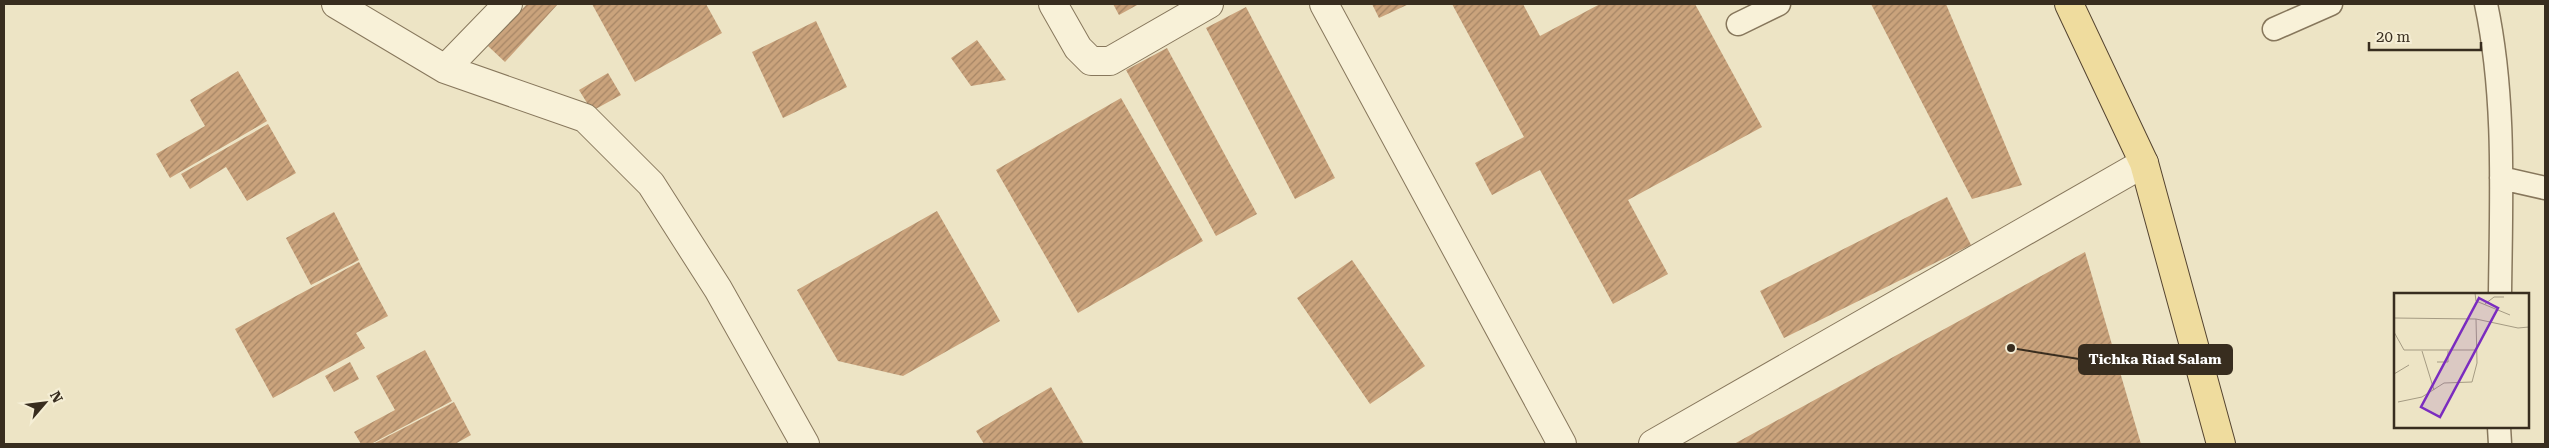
<svg xmlns="http://www.w3.org/2000/svg" width="2549" height="448" viewBox="0 0 2549 448" font-family="'Roboto Serif',serif">
	<style>
		.building { fill: url(#building-hatch) }
		.lines { fill: none; stroke-linecap: round; stroke-linejoin: round }
		.service-casing { stroke: #87775c; stroke-width: 25 }
		.minor-casing { stroke: #87775c; stroke-width: 30 }
		.primary-casing { stroke: #554430; stroke-width: 30 }
		.service { stroke: #f8f1d8; stroke-width: 22 }
		.minor { stroke: #f8f1d8; stroke-width: 28 }
		.primary { stroke: #efdc9e; stroke-width: 28 }
		.inset-road { fill: none; stroke: #a59b83; stroke-width: 1 }
		.view { fill: #7b2cbf; fill-opacity: 0.15; stroke: #7b2cbf; stroke-width: 2.5 }
		.inset-edge { fill: none; stroke: #382d1f; stroke-width: 2.5 }
		.leader { fill: none; stroke: #382d1f; stroke-width: 2 }
		.callout-dot { fill: #382d1f; stroke: #f5eed5; stroke-width: 2 }
		.callout { fill: #382d1f; stroke: #382d1f; stroke-width: 2 }
		.callout-label { font-size: 14px; text-anchor: middle; font-weight: bold; fill: #fff }
	</style>
	<defs>
		<pattern id="building-hatch" width="6" height="6" patternUnits="userSpaceOnUse" patternTransform="scale(1.25)"><rect width="6" height="6" fill="#caa37c"/><path d="M-1 1l2-2M0 6l6-6M5 7l2-2" fill="none" stroke="#a58565"/></pattern>
	</defs>
	<rect width="100%" height="100%" fill="#ede4c5"/>
	<path class="building" d="M 527,4 L 558,4 L 505,62 L 488,46 Z
		M 592,4 L 706,4 L 722,33 L 635,82 Z
		M 1113,4 L 1139,4 L 1119,15 Z
		M 1372,4 L 1409,4 L 1379,18 Z
		M 1452,4 L 1523,4 L 1540,36 L 1600,4 L 1695,4 L 1762,127 L 1628,200 L 1668,274 L 1613,304 L 1540,170 L 1492,195 L 1475,163 L 1524,137 Z
		M 1871,4 L 1946,4 L 2022,185 L 1972,199 Z
		M 1246,7 L 1335,178 L 1295,199 L 1206,28 Z
		M 816,21 L 847,87 L 783,118 L 752,52 Z
		M 977,40 L 1006,80 L 971,86 L 951,58 Z
		M 1167,48 L 1257,214 L 1216,236 L 1126,70 Z
		M 238,71 L 267,121 L 170,178 L 156,154 L 205,126 L 190,100 Z
		M 608,73 L 621,95 L 592,111 L 579,90 Z
		M 1121,98 L 1203,241 L 1078,313 L 996,170 Z
		M 268,124 L 296,173 L 247,201 L 226,167 L 190,189 L 181,174 Z
		M 1947,197 L 1971,245 L 1784,338 L 1760,291 Z
		M 937,211 L 1000,321 L 903,376 L 838,361 L 797,290 Z
		M 334,212 L 359,260 L 311,285 L 286,238 Z
		M 2085,252 L 2141,444 L 1734,444 Z
		M 1352,260 L 1425,366 L 1370,404 L 1297,298 Z
		M 359,262 L 388,316 L 356,333 L 365,348 L 273,398 L 235,329 Z
		M 425,350 L 452,401 L 371,444 L 361,444 L 354,432 L 395,410 L 376,376 Z
		M 350,362 L 359,379 L 334,392 L 325,376 Z
		M 1051,387 L 1084,444 L 984,444 L 976,431 Z
		M 454,402 L 471,435 L 455,444 L 373,444 Z"/>
	<g class="lines">
		<g class="service-casing">
			<path id="service" d="M 2486,4 C 2506,98 2501,198 2500,294
				M 1738,24 L 1779,4
				M 2274,29 L 2331,4
				M 2501,178 L 2545,188
				M 2499,427 L 2500,444"/>
		</g>
		<g class="minor-casing">
			<path id="minor" d="M 336,4 L 445,69 L 585,118 L 651,184 L 718,289 L 805,444
				M 1053,4 L 1078,48 L 1091,61 L 1110,61 L 1209,4
				M 1324,4 L 1562,444
				M 445,69 L 508,4
				M 1653,444 L 2144,163"/>
		</g>
		<g class="primary-casing">
			<path id="primary" d="M 2069,4 L 2144,163 L 2221,444"/>
		</g>
		<use href="#service" class="service"/>
		<use href="#minor" class="minor"/>
		<use href="#primary" class="primary"/>
	</g>
	<g transform="translate(2394 293)">
		<rect width="135" height="135" fill="#ede4c5"/>
		<path class="inset-road" d="M 81,0 L 82,8 L 116,22M 91,11 L 100,4 L 110,4M 0,25 L 82,26 L 124,35 L 135,34M 0,39 L 10,57 L 83,57M 28,58 L 40,97M 43,69 L 54,69 L 54,58M 0,81 L 15,72M 4,109 L 28,104 L 50,90 L 78,89 L 83,70 L 82,26"/>
		<path class="view" d="M 85,5 L 104,15 L 46,124 L 27,114 Z"/>
		<rect width="135" height="135" class="inset-edge"/>
	</g>
	<path class="leader" d="M2011 348L2079 359"/>
	<circle class="callout-dot" cx="2011" cy="348" r="5"/>
	<rect class="callout" x="2079" y="345" width="153" height="29" rx="5"/>
	<g class="callout-label">
		<text x="2155" y="364">Tichka Riad Salam</text>
	</g>
	<rect width="2549" height="448" fill="none" stroke="#382d1f" stroke-width="10"/>
	<g transform="translate(45 403) rotate(62)" stroke="#f5eed5" stroke-width="4" paint-order="stroke">
	<path d="M0-4L9 19L0 12L-9 19Z" fill="#382d1f"/>
	<text y="-8" font-size="14" font-weight="bold" text-anchor="middle" fill="#382d1f">N</text>
	</g>
	<path d="M2369 42v8h112v-8" fill="none" stroke="#382d1f" stroke-width="2.5"/>
	<text x="2376" y="42" font-size="15" fill="#382d1f" stroke="#f5eed5" stroke-width="4" paint-order="stroke">20 m</text>
</svg>
